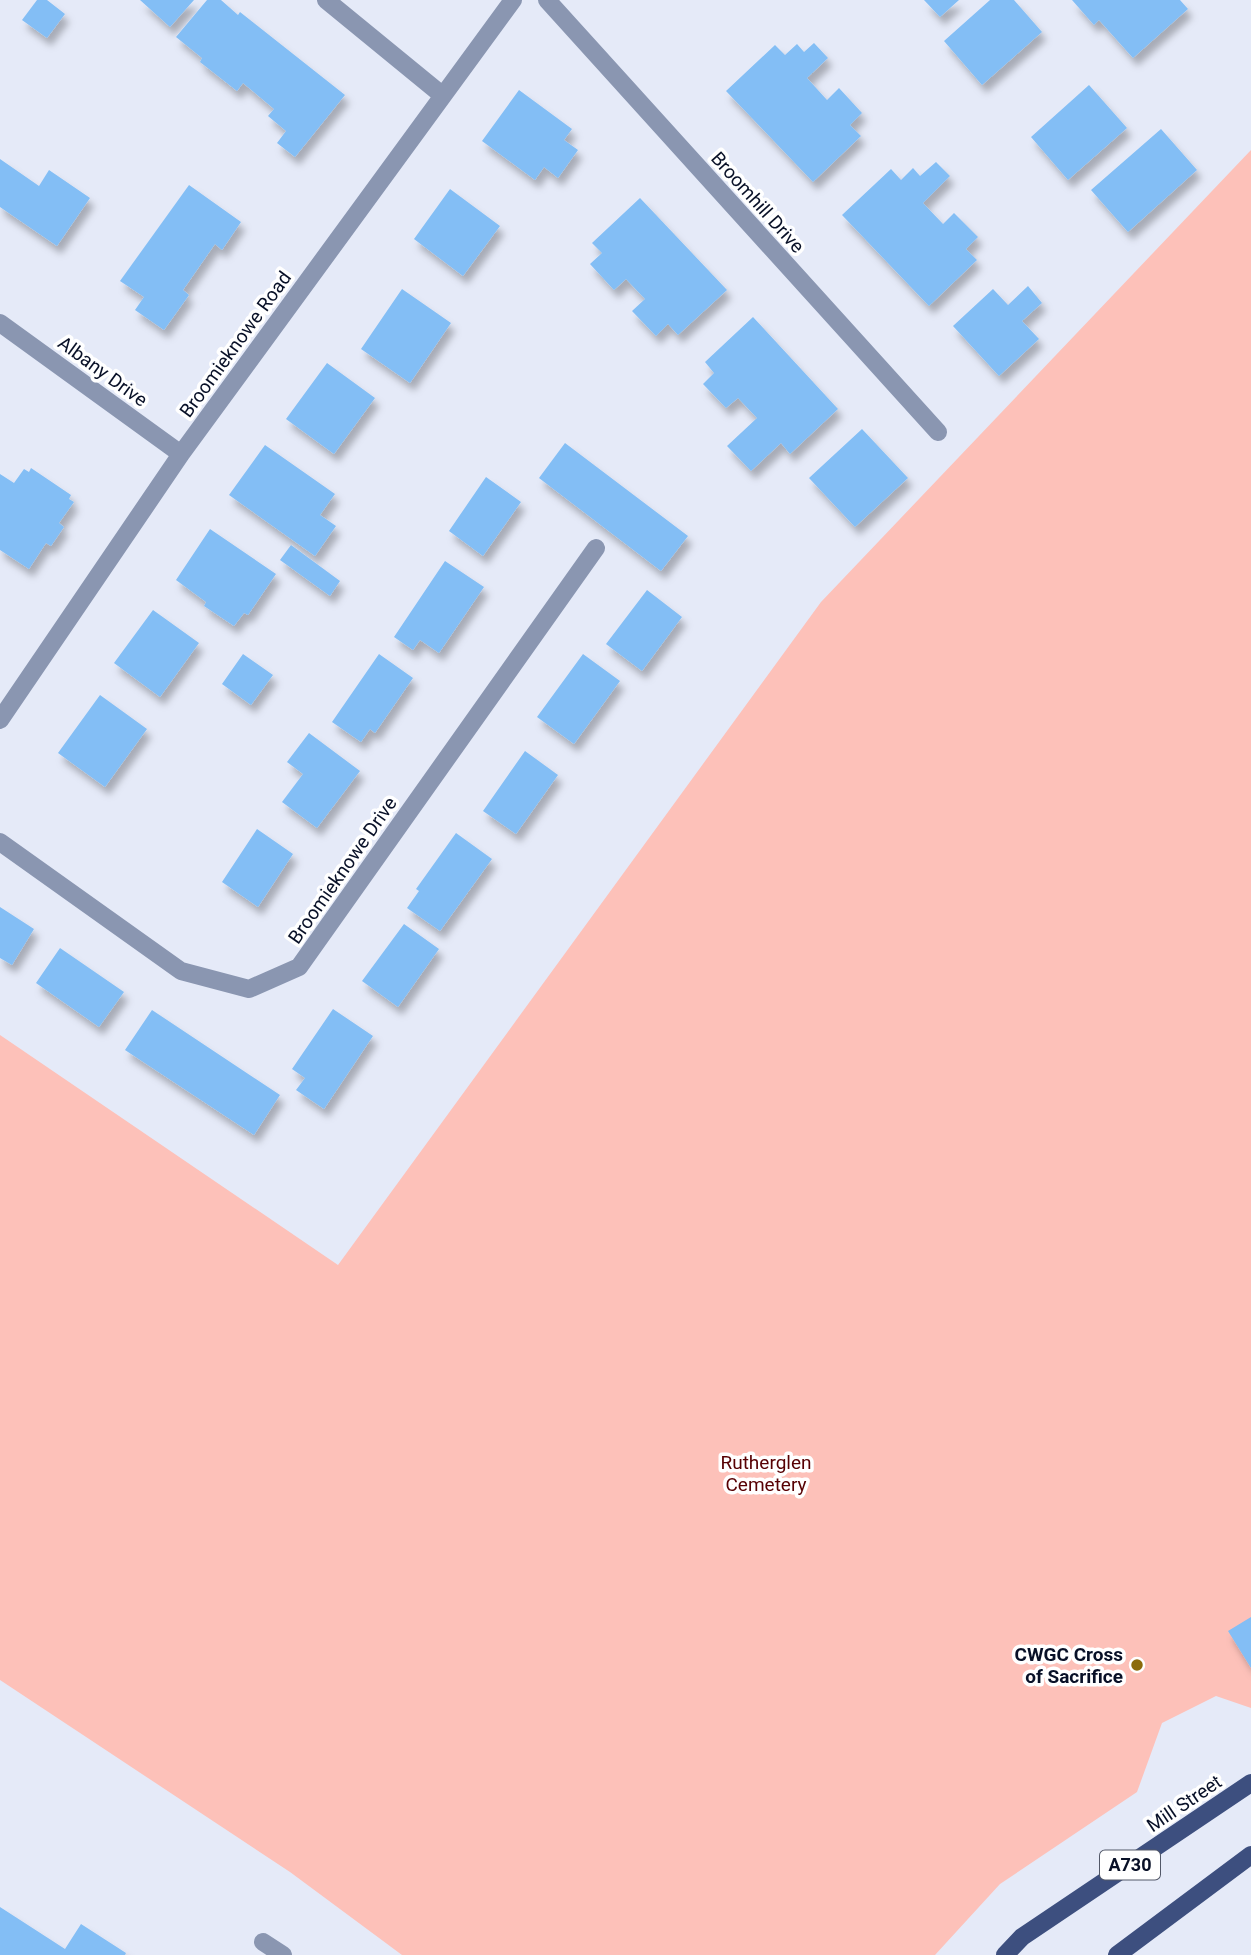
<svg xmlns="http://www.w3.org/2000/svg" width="1251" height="1955" viewBox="0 0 1251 1955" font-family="Roboto,sans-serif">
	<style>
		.green { fill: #fdc1b9 }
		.building { fill: #83bef5; filter: url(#shadow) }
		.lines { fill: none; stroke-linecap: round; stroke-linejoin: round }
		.street { stroke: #8a96b1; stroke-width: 18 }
		.primary { stroke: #3d4f7f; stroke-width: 18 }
		.poi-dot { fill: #8b6b0b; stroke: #fff; stroke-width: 2.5 }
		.labels { text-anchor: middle; stroke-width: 7; stroke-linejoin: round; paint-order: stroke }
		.shield { fill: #fff; stroke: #525868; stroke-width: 2 }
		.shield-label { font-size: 18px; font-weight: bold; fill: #081027 }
		.street-label { font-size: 19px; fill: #081027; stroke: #fff }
		.park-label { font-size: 19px; fill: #570003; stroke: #fff }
		.poi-label { font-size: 19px; font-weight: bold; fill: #081027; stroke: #fff; text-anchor: end }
	</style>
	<defs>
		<filter id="shadow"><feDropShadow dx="4.5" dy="8" stdDeviation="3.5" flood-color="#0004"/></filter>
	</defs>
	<rect width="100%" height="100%" fill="#e5eaf8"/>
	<path class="green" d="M 1251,150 L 1251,1708 L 1216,1696 L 1162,1723 L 1137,1792 L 1000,1884 L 935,1955 L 402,1955 L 290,1872 L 0,1680 L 0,1035 L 338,1265 L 821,602 Z"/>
	<path class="building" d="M 37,0 L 47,0 L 65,14 L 47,38 L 22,20 Z
		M 140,0 L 194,0 L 170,27 Z
		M 207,0 L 221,0 L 238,15 L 240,12 L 345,95 L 295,157 L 277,143 L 286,131 L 268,116 L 274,109 L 243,83 L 237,91 L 200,62 L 202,58 L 176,37 Z
		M 924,0 L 959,0 L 940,17 Z
		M 990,0 L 1014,0 L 1042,32 L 982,85 L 944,41 Z
		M 1072,0 L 1180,0 L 1188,9 L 1133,58 L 1099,20 L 1094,25 Z
		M 814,43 L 828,58 L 807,78 L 827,100 L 839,88 L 862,113 L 850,125 L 861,136 L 813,182 L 726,91 L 775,45 L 785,55 L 797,44 L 804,52 Z
		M 1089,85 L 1127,128 L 1068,180 L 1031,137 Z
		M 519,90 L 572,129 L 564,140 L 578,150 L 558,178 L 544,167 L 535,180 L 482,141 Z
		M 1161,129 L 1197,170 L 1128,232 L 1091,190 Z
		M 0,159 L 39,186 L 49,170 L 90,198 L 57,246 L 0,207 Z
		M 936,162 L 950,176 L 923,203 L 943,224 L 954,213 L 978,237 L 966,249 L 977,260 L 929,306 L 842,215 L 891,169 L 901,180 L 913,168 L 920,176 Z
		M 189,185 L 241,222 L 222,250 L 215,244 L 183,290 L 189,295 L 164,330 L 135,310 L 144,297 L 120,281 Z
		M 450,189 L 500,226 L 463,276 L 414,239 Z
		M 640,198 L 727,290 L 678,335 L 668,324 L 656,336 L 632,311 L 645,299 L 626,279 L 614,290 L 590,264 L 602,253 L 592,243 Z
		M 1028,286 L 1042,303 L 1022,321 L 1039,339 L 999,376 L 953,326 L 993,289 L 1008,305 Z
		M 402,289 L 451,323 L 410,383 L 361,349 Z
		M 753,317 L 838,409 L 790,454 L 781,443 L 751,471 L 727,446 L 757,418 L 738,398 L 726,408 L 703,384 L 714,373 L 705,362 Z
		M 327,363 L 375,398 L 334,454 L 286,419 Z
		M 862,429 L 908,478 L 855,527 L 809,478 Z
		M 565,443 L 688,536 L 661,571 L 539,478 Z
		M 265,445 L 335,494 L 320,515 L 336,526 L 315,556 L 229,495 Z
		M 31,468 L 71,495 L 69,499 L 74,502 L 59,523 L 64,527 L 51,546 L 46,543 L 29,569 L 0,550 L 0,474 L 14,483 L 24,469 L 29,472 Z
		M 486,477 L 521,502 L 483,556 L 449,531 Z
		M 210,529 L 276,574 L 248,615 L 244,613 L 234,626 L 204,606 L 206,602 L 176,580 Z
		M 291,545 L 340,581 L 330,596 L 280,560 Z
		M 445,561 L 484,587 L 439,653 L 420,640 L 413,650 L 394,637 Z
		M 647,590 L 682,617 L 642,671 L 606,644 Z
		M 153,610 L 199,643 L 160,697 L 114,663 Z
		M 243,654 L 273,675 L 251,705 L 222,684 Z
		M 379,654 L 413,678 L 375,733 L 370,729 L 361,742 L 332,722 Z
		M 583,654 L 620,681 L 574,744 L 537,717 Z
		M 100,695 L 147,729 L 105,787 L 58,753 Z
		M 309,733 L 360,771 L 317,828 L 282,802 L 303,774 L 287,762 Z
		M 525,751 L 558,775 L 516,834 L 483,811 Z
		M 257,829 L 293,854 L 258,907 L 222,882 Z
		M 456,833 L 492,859 L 440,931 L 407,908 L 419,891 L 416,889 Z
		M 0,907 L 34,929 L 12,965 L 0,958 Z
		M 404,924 L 439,949 L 398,1007 L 362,981 Z
		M 60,948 L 124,992 L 99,1027 L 36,983 Z
		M 333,1009 L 373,1036 L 324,1109 L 296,1090 L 305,1078 L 292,1069 Z
		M 152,1010 L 280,1095 L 254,1135 L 125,1050 Z
		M 1251,1617 L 1251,1668 L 1228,1631 Z
		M 0,1907 L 65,1949 L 81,1924 L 126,1953 L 125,1955 L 0,1955 Z"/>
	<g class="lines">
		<path class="street" d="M 326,0 L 442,95
			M 547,0 L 938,432
			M 0,323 L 181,454
			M 0,720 L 181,454 L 513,0
			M 0,842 L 181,971 L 249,989 L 299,967 L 596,548
			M 263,1942 L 283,1955"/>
		<path class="primary" d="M 1005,1955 L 1022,1937 L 1251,1783
			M 1117,1955 L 1251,1855"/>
	</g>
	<circle class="poi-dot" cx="1137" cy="1665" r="7"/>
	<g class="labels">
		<rect class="shield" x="1100" y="1850.5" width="60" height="29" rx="5"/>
		<g class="shield-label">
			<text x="1130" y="1871">A730</text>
		</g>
		<g class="street-label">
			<text transform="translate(758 202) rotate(48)" y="7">Broomhill Drive</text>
			<text transform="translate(235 344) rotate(-54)" y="7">Broomieknowe Road</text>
			<text transform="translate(103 371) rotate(36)" y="7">Albany Drive</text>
			<text transform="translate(342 870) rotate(-55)" y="7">Broomieknowe Drive</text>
			<text transform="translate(1184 1803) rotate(-34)" y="7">Mill Street</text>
		</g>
		<g class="park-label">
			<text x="766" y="1469">Rutherglen<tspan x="766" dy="22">Cemetery</tspan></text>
		</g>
		<g class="poi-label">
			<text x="1123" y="1661">CWGC Cross<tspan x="1123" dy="22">of Sacrifice</tspan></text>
		</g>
	</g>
</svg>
